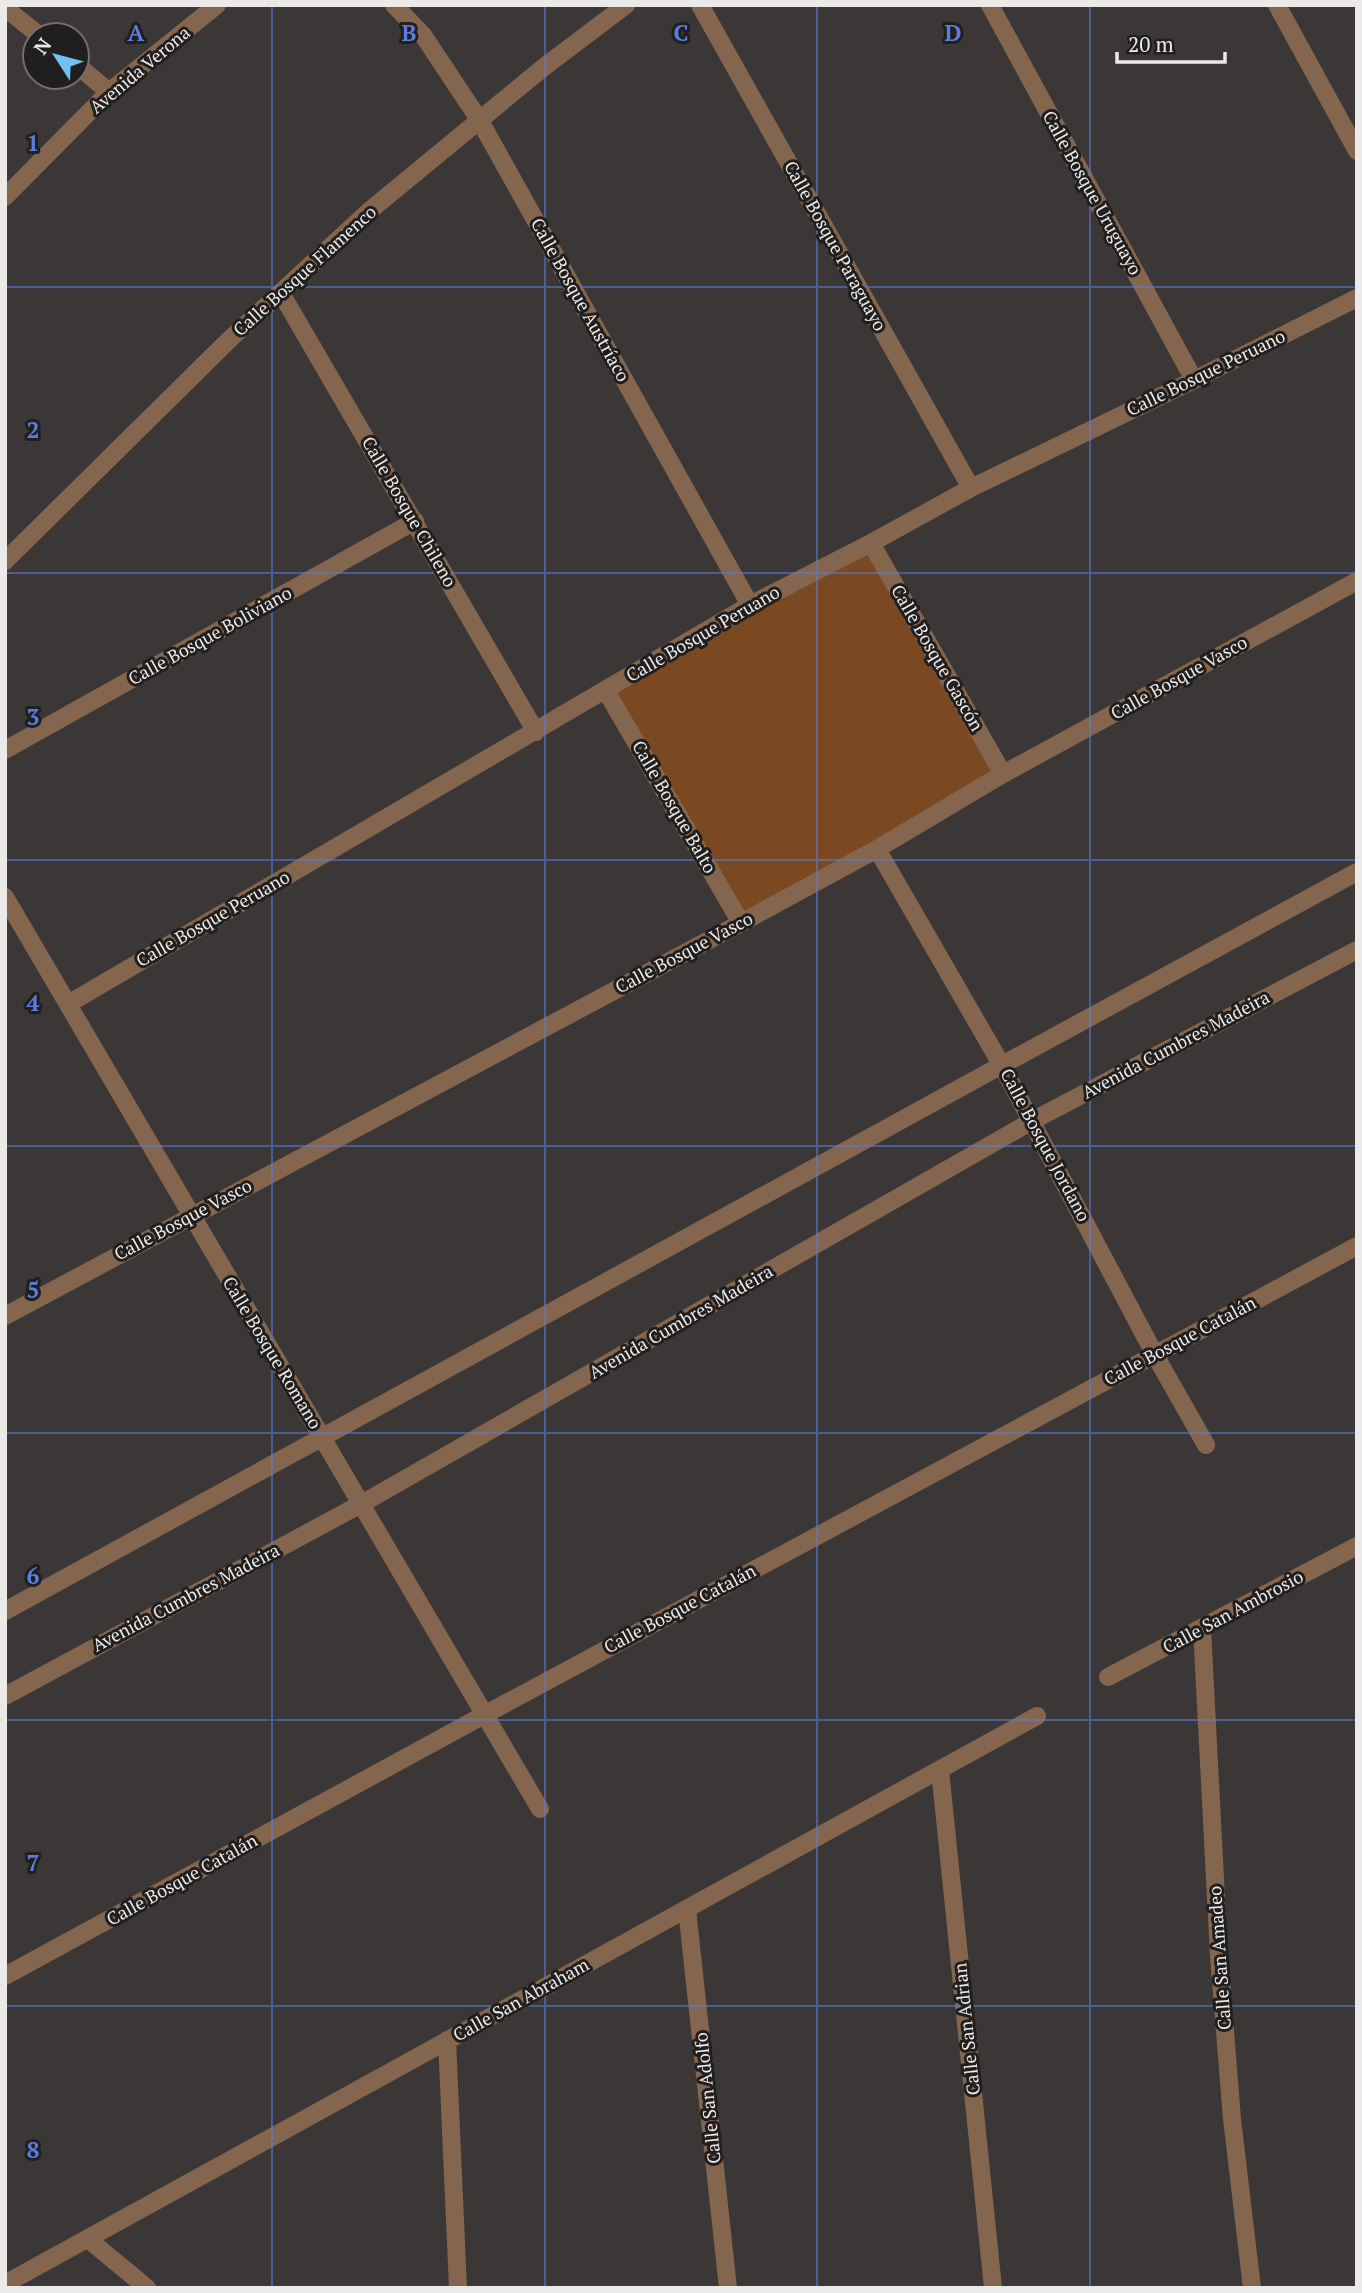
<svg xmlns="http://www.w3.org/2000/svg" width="1362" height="2293" viewBox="0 0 1362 2293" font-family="'PT Serif',serif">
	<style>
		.green { fill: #7b4921 }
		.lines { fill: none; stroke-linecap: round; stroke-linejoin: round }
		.minor { stroke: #84654e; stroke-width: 18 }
		.grid { fill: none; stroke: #5b7ddd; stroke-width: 2; stroke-opacity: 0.55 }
		.labels { text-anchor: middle; stroke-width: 6; stroke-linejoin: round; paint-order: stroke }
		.street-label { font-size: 18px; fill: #eceae9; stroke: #201f1e }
		.grid-label { font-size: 23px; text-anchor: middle; font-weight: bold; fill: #5b7ddd; stroke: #201f1e; stroke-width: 6; stroke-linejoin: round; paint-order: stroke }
	</style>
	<rect width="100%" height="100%" fill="#3a3736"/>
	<path class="green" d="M 871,543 L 1003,774 L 741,923 L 606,691 Z"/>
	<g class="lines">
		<path class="minor" d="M 394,5 L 423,35 L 480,121 L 750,605
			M 700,5 L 971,488
			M 990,5 L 1194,380
			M 1277,5 L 1357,151
			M 5,8 L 39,35
			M 77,65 L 109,92
			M 5,197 L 109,92 L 217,5
			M 281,293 L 536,732
			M 871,543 L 1003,774
			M 5,561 L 230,339 L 368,212 L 544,67 L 626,5
			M 606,691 L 741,923
			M 5,750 L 415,521
			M 877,849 L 1001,1064 L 1155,1355 L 1206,1445
			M 5,897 L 540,1809
			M 68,1004 L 750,605 L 871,543 L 971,488 L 1194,380 L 1357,298
			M 5,1316 L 741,923 L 877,849 L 1003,774 L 1357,581
			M 5,1611 C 456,1366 905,1116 1357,872
			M 1202,1628 L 1219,1956 L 1232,2119 L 1252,2288
			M 1108,1677 L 1357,1546
			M 5,1696 L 363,1503 L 1032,1121 L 1357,950
			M 940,1770 L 993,2288
			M 687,1909 L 728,2288
			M 5,1976 L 484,1715 L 1357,1246
			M 447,2040 L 458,2288
			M 88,2239 L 147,2288
			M 5,2284 L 1037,1716"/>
	</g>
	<path class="grid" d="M 272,5 L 272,2288M 545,5 L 545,2288M 817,5 L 817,2288M 1090,5 L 1090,2288M 5,287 L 1357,287M 5,573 L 1357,573M 5,860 L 1357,860M 5,1146 L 1357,1146M 5,1433 L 1357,1433M 5,1720 L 1357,1720M 5,2006 L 1357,2006"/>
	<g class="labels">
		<g class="street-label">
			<text transform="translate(140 70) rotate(-40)" y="6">Avenida Verona</text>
			<text transform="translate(1092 193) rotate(61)" y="6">Calle Bosque Uruguayo</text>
			<text transform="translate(835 246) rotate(61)" y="6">Calle Bosque Paraguayo</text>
			<text transform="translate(305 271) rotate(-42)" y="6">Calle Bosque Flamenco</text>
			<text transform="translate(580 300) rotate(61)" y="6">Calle Bosque Austríaco</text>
			<text transform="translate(1206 373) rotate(-26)" y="6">Calle Bosque Peruano</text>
			<text transform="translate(409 512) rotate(60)" y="6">Calle Bosque Chileno</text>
			<text transform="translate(703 634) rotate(-30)" y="6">Calle Bosque Peruano</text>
			<text transform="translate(210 636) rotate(-29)" y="6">Calle Bosque Boliviano</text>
			<text transform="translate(937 658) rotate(60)" y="6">Calle Bosque Gascón</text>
			<text transform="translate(1179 678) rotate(-29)" y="6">Calle Bosque Vasco</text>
			<text transform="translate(674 807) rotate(60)" y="6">Calle Bosque Balto</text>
			<text transform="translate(213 919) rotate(-30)" y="6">Calle Bosque Peruano</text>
			<text transform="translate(684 953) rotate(-28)" y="6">Calle Bosque Vasco</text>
			<text transform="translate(1176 1045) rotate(-28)" y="6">Avenida Cumbres Madeira</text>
			<text transform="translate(1045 1145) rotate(62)" y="6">Calle Bosque Jordano</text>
			<text transform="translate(183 1220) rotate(-28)" y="6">Calle Bosque Vasco</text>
			<text transform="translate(681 1322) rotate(-30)" y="6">Avenida Cumbres Madeira</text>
			<text transform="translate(1180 1341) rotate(-28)" y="6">Calle Bosque Catalán</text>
			<text transform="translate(272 1353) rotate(59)" y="6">Calle Bosque Romano</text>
			<text transform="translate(186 1598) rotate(-28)" y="6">Avenida Cumbres Madeira</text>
			<text transform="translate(680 1609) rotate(-28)" y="6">Calle Bosque Catalán</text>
			<text transform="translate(1233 1612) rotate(-28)" y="6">Calle San Ambrosio</text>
			<text transform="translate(182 1880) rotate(-29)" y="6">Calle Bosque Catalán</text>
			<text transform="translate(1220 1958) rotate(-94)" y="6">Calle San Amadeo</text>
			<text transform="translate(521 2000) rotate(-29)" y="6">Calle San Abraham</text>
			<text transform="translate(967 2029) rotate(-96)" y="6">Calle San Adrian</text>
			<text transform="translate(708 2098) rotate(-96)" y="6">Calle San Adolfo</text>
		</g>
	</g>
	<g class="grid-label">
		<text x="136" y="41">A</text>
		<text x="409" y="41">B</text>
		<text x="681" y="41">C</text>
		<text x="953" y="41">D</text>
		<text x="33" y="151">1</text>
		<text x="33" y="438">2</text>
		<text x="33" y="725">3</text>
		<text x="33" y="1011">4</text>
		<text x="33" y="1298">5</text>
		<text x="33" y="1584">6</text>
		<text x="33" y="1871">7</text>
		<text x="33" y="2158">8</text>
	</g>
	<rect width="1362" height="2293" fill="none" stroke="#eceae9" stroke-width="14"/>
	<g transform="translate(56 56) rotate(306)"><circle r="33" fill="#201f1e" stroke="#72706f" stroke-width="2"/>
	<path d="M0-5L12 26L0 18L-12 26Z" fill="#72c1f5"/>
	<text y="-10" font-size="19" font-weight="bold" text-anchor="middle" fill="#eceae9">N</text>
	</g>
	<path d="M1117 52v10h108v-10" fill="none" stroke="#eceae9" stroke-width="3.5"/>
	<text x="1128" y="52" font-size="21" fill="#eceae9" stroke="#201f1e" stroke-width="5" paint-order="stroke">20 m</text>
</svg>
